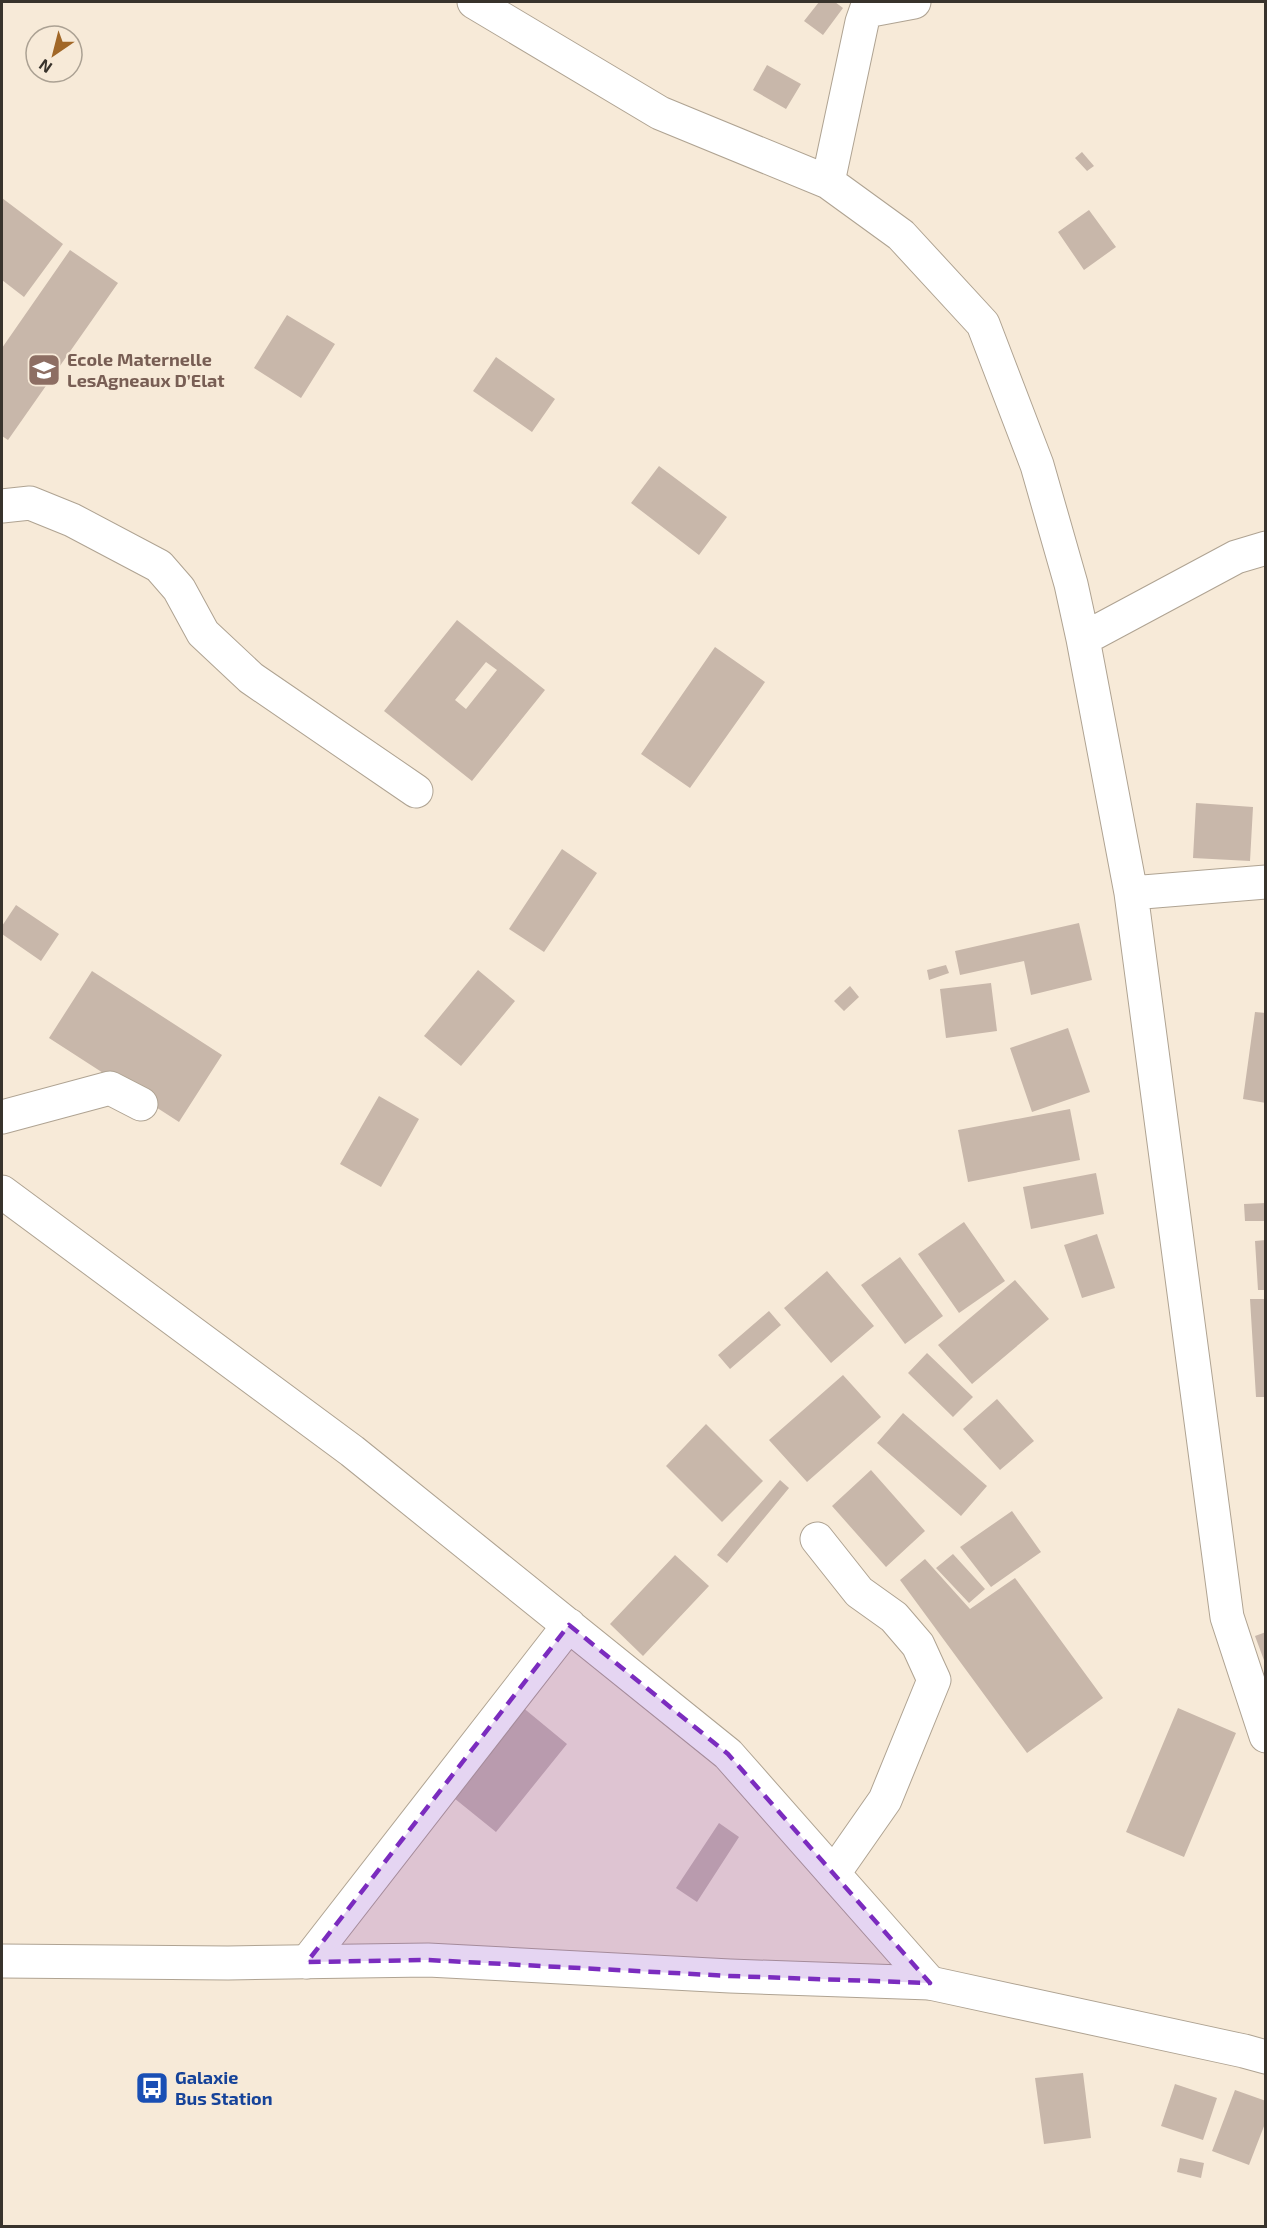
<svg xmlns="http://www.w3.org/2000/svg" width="1267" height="2228" viewBox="0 0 1267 2228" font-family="'Exo 2',sans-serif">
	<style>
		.building { fill: #c8b7aa; fill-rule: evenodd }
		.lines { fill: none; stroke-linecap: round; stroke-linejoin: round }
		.minor-casing { stroke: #afa392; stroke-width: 35 }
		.secondary-casing { stroke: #afa392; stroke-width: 35 }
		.minor { stroke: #fff; stroke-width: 33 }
		.secondary { stroke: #fff; stroke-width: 33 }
		.marked { fill: #7b2cbf; fill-opacity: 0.2; stroke: #7b2cbf; stroke-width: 4.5; stroke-dasharray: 12 8; stroke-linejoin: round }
		.labels { text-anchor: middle; stroke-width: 4.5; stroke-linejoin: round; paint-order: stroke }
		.education-label { font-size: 18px; font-weight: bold; fill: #785e54; stroke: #f7ead8; text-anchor: start }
		.transit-label { font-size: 18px; font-weight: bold; fill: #164399; stroke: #f7ead8; text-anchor: start }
	</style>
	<rect width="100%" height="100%" fill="#f7ead8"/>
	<path class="building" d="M 819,2 L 835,2 L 843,8 L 823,35 L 804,21 Z
		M 767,65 L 801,84 L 786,109 L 753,90 Z
		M 1082,152 L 1094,166 L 1087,171 L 1075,158 Z
		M 2,198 L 63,244 L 24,297 L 2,280 Z
		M 1089,210 L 1116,247 L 1084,270 L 1058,232 Z
		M 70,250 L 118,283 L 8,440 L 2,436 L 2,348 Z
		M 287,315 L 335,344 L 301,398 L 254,368 Z
		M 496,357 L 555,399 L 532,432 L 473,391 Z
		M 659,466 L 727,517 L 699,555 L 631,503 Z
		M 457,620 L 545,690 L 472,781 L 384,711 ZM 486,662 L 497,670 L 466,709 L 455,700 Z
		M 715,647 L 765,682 L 690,788 L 641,754 Z
		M 1196,803 L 1253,807 L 1250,861 L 1193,858 Z
		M 562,849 L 597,873 L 544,952 L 509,929 Z
		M 16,905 L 59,934 L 41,961 L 2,934 L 2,926 Z
		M 1079,923 L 1092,980 L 1031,995 L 1024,961 L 960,975 L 955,951 Z
		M 946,965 L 949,973 L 929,980 L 927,970 Z
		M 478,970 L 515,1001 L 461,1066 L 424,1036 Z
		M 92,971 L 222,1055 L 179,1122 L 49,1038 Z
		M 991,983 L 997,1031 L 946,1038 L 940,989 Z
		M 850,986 L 859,997 L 844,1011 L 834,1001 Z
		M 1255,1012 L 1266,1013 L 1266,1103 L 1243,1099 Z
		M 1068,1028 L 1090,1092 L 1032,1112 L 1010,1048 Z
		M 379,1096 L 419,1119 L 381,1187 L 340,1164 Z
		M 1070,1109 L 1080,1160 L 968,1182 L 958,1130 Z
		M 1096,1173 L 1104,1214 L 1031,1229 L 1023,1187 Z
		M 1266,1203 L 1266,1221 L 1245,1221 L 1244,1204 Z
		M 964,1222 L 1005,1281 L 959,1313 L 918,1254 Z
		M 1097,1234 L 1115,1288 L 1082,1298 L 1064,1245 Z
		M 1266,1240 L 1266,1290 L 1258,1290 L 1255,1241 Z
		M 900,1257 L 943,1316 L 905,1344 L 861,1285 Z
		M 827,1271 L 874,1326 L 831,1363 L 784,1308 Z
		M 1015,1280 L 1049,1319 L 972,1384 L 938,1345 Z
		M 1250,1299 L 1266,1299 L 1266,1397 L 1256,1397 Z
		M 769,1311 L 781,1325 L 730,1369 L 718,1355 Z
		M 927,1353 L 973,1397 L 953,1417 L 908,1373 Z
		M 843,1375 L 881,1417 L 807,1482 L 769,1440 Z
		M 997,1399 L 1034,1441 L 1000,1470 L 963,1429 Z
		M 903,1413 L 987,1486 L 961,1516 L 877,1443 Z
		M 706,1424 L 763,1481 L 722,1522 L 666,1466 Z
		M 871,1470 L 925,1531 L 886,1567 L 832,1506 Z
		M 780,1480 L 789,1488 L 727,1563 L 717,1555 Z
		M 1012,1511 L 1041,1552 L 991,1587 L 960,1547 Z
		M 953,1554 L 985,1589 L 969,1603 L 936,1568 Z
		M 675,1555 L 709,1586 L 643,1656 L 610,1624 Z
		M 925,1559 L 970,1609 L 1015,1578 L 1103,1698 L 1027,1753 L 900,1580 Z
		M 1266,1632 L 1266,1663 L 1265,1663 L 1255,1636 Z
		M 521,1706 L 567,1744 L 496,1832 L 449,1794 Z
		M 1178,1708 L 1236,1733 L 1184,1857 L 1126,1832 Z
		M 719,1823 L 739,1837 L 697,1902 L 676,1888 Z
		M 1083,2073 L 1091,2138 L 1044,2144 L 1035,2078 Z
		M 1175,2084 L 1217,2098 L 1203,2140 L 1161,2126 Z
		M 1235,2090 L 1266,2101 L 1266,2121 L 1249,2165 L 1212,2151 Z
		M 1180,2158 L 1204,2163 L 1201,2178 L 1177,2172 Z"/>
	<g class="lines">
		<g class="minor-casing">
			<path id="minor" d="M 474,2 L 660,113 L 828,182 L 901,235 L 983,324 L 1037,465 L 1071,584 L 1083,639 L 1131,893 L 1227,1617 L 1266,1736
				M 866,11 L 914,2
				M 828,182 L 862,22 L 869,2
				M 2,506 L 30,503 L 72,520 L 159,566 L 179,589 L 203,633 L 251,678 L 416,791
				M 1083,639 L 1236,557 L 1266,548
				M 1131,893 L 1266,882
				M 2,1117 L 110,1088 L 141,1104
				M 2,1192 L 352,1451 L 728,1754 L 930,1983
				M 817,1539 L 859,1592 L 894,1617 L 918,1645 L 934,1680 L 885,1800 L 834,1873
				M 307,1962 L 569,1625"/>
		</g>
		<g class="secondary-casing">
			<path id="secondary" d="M 2,1961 L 228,1963 L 428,1960 L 730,1976 L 930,1983 L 1244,2051 L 1266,2057"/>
		</g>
		<use href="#minor" class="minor"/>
		<use href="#secondary" class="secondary"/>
	</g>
	<path class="marked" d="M 569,1625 L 728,1754 L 930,1983 L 730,1976 L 428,1960 L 307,1962 Z"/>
	<defs>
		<g id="school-square" transform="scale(1.725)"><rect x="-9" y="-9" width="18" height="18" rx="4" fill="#8d6e63" stroke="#f7ead8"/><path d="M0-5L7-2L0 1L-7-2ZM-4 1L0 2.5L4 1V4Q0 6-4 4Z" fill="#fff"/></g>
		<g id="bus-square" transform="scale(1.725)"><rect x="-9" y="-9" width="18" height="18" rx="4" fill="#1a4fb4" stroke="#f7ead8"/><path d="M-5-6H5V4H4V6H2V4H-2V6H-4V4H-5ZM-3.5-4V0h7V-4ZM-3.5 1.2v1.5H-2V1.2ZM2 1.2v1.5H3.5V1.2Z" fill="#fff"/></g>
	</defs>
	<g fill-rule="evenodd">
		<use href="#school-square" x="44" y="370"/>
		<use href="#bus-square" x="152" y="2088"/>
	</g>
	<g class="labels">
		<g class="education-label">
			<text x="67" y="366">Ecole Maternelle<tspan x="67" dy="21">LesAgneaux D’Elat</tspan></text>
		</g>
		<g class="transit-label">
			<text x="175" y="2084">Galaxie<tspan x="175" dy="21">Bus Station</tspan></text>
		</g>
	</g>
	<rect width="1267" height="2228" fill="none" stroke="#38332c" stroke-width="6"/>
	<g transform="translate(54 54) rotate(215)"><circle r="28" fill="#f7ead8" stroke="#aba193" stroke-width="1.5"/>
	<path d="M0-4.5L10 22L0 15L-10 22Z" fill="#a16727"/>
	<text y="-9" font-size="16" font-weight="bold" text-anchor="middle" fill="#38332c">N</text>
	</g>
</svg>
